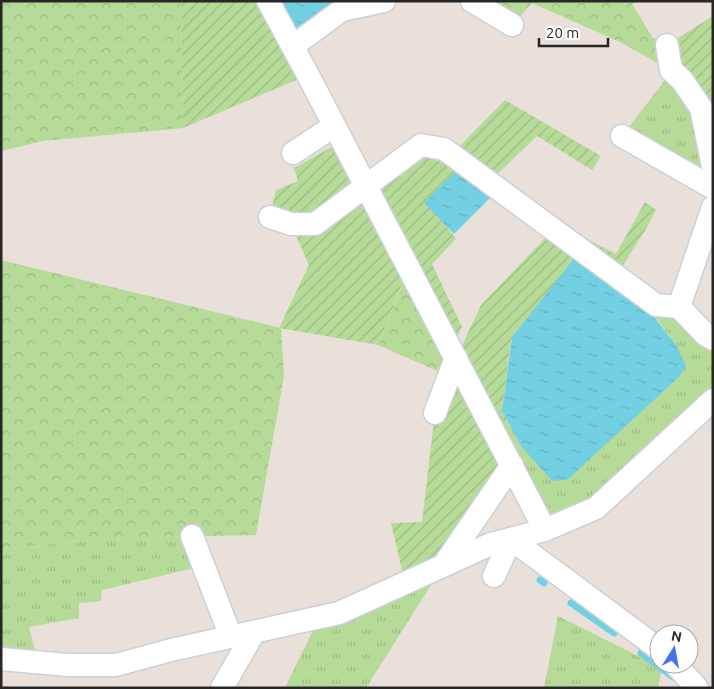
<svg xmlns="http://www.w3.org/2000/svg" width="714" height="689" viewBox="0 0 714 689" font-family="Ubuntu,sans-serif">
	<style>
		.grass { fill: url(#grass-tufts) }
		.forest { fill: url(#forest-crowns) }
		.garden { fill: url(#garden-furrows) }
		.water { fill: url(#water-ripples) }
		.lines { fill: none; stroke-linecap: round; stroke-linejoin: round }
		.stream { stroke: #73d0e3; stroke-width: 7 }
		.minor-casing { stroke: #ccd0db; stroke-width: 25 }
		.minor { stroke: #fff; stroke-width: 22 }
	</style>
	<defs>
		<pattern id="grass-tufts" width="24" height="20" patternUnits="userSpaceOnUse" patternTransform="scale(1.25)"><rect width="24" height="20" fill="#b6db99"/><path d="M3 7l-1-3M5 7V3M7 7l1-3M15 17l-1-3M17 17v-4M19 17l1-3" fill="none" stroke="#9cbc84"/></pattern>
		<pattern id="forest-crowns" width="20" height="18" patternUnits="userSpaceOnUse" patternTransform="scale(1.25)"><rect width="20" height="18" fill="#b6db99"/><path d="M2 6a3 3 0 1 1 6 0M12 15a3 3 0 1 1 6 0" fill="none" stroke="#9cbc84"/></pattern>
		<pattern id="garden-furrows" width="10" height="10" patternUnits="userSpaceOnUse" patternTransform="scale(1.25)"><rect width="10" height="10" fill="#b6db99"/><path d="M-1 1l2-2M0 10L10 0M9 11l2-2" fill="none" stroke="#9cbc84"/></pattern>
		<pattern id="water-ripples" width="26" height="14" patternUnits="userSpaceOnUse" patternTransform="scale(1.25)"><rect width="26" height="14" fill="#73d0e3"/><path d="M2 4q2-2 4 0t4 0M15 11q2-2 4 0t4 0" fill="none" stroke="#64b3c3"/></pattern>
	</defs>
	<rect width="100%" height="100%" fill="#e8e0d9"/>
	<path class="grass" d="M 672,71 L 682,80 L 713,188 L 622,136 Z
		M 657,306 L 713,339 L 713,399 L 595,509 L 545,530 L 489,422 L 502,411 L 521,446 L 676,345 L 653,314 Z
		M 192,536 L 203,566 L 102,590 L 101,601 L 79,603 L 79,618 L 29,627 L 38,662 L 1,659 L 1,549 L 111,538 Z
		M 443,566 L 366,688 L 285,688 L 319,618 Z
		M 558,616 L 662,668 L 658,688 L 544,688 Z"/>
	<path class="forest" d="M 1,1 L 181,1 L 183,128 L 43,141 L 1,151 Z
		M 491,1 L 636,1 L 632,4 L 652,37 L 667,45 L 672,71 L 622,43 L 532,3 L 512,25 Z
		M 1,260 L 281,328 L 284,376 L 256,535 L 111,538 L 1,549 Z
		M 409,268 L 456,358 L 449,376 L 378,345 Z"/>
	<path class="garden" d="M 181,1 L 267,1 L 308,75 L 183,128 Z
		M 713,16 L 713,154 L 667,45 Z
		M 505,100 L 601,156 L 592,170 L 537,136 L 489,182 L 425,202 L 445,224 L 456,239 L 432,264 L 462,327 L 451,349 L 408,269 L 378,345 L 279,328 L 309,265 L 290,222 L 270,217 L 276,190 L 298,181 L 294,168 L 342,141 L 365,185 L 421,145 L 452,154 Z
		M 645,202 L 656,210 L 646,229 L 616,276 L 579,235 L 616,254 Z
		M 554,229 L 592,263 L 511,340 L 502,411 L 489,422 L 512,465 L 443,566 L 405,583 L 391,523 L 422,522 L 435,413 L 456,358 L 481,305 Z"/>
	<path class="water" d="M 282,1 L 340,1 L 300,41 Z
		M 464,163 L 499,189 L 454,234 L 424,203 Z
		M 576,256 L 651,313 L 676,345 L 686,365 L 680,376 L 567,480 L 552,481 L 521,446 L 502,411 L 512,337 Z"/>
	<g class="lines">
		<path class="stream" d="M 540,580 L 544,583
			M 571,603 L 614,633
			M 641,653 L 673,677"/>
		<g class="minor-casing">
			<path id="minor" d="M 268,1 L 308,75 L 545,530
				M 472,1 L 512,25
				M 667,45 L 671,70 L 682,80 L 701,108 L 713,166
				M 293,46 L 342,10 L 384,1
				M 622,136 L 713,188
				M 293,153 L 334,126
				M 713,207 L 679,307 L 706,335 L 713,339
				M 270,217 L 291,224 L 315,224 L 421,145 L 444,149 L 656,305 L 679,307
				M 435,413 L 456,358
				M 192,536 L 231,637
				M 443,566 L 512,465
				M 494,576 L 511,539 L 659,649
				M 1,659 L 68,665 L 116,665 L 171,650 L 339,613 L 491,544 L 545,530 L 596,508 L 713,400
				M 675,664 L 697,688
				M 222,688 L 254,632"/>
		</g>
		<use href="#minor" class="minor"/>
	</g>
	<rect width="714" height="689" fill="none" stroke="#272727" stroke-width="5"/>
	<g transform="translate(674 649) rotate(11)"><circle r="24" fill="#ffffff" stroke="#a9a9a9"/>
	<path d="M0-4L9 19L0 12L-9 19Z" fill="#4573ea"/>
	<text y="-8" font-size="14" font-weight="bold" text-anchor="middle" fill="#272727">N</text>
	</g>
	<path d="M539 38v8h69v-8" fill="none" stroke="#272727" stroke-width="2.5"/>
	<text x="546" y="38" font-size="15" fill="#272727" stroke="#ffffff" stroke-width="4" paint-order="stroke">20 m</text>
</svg>
